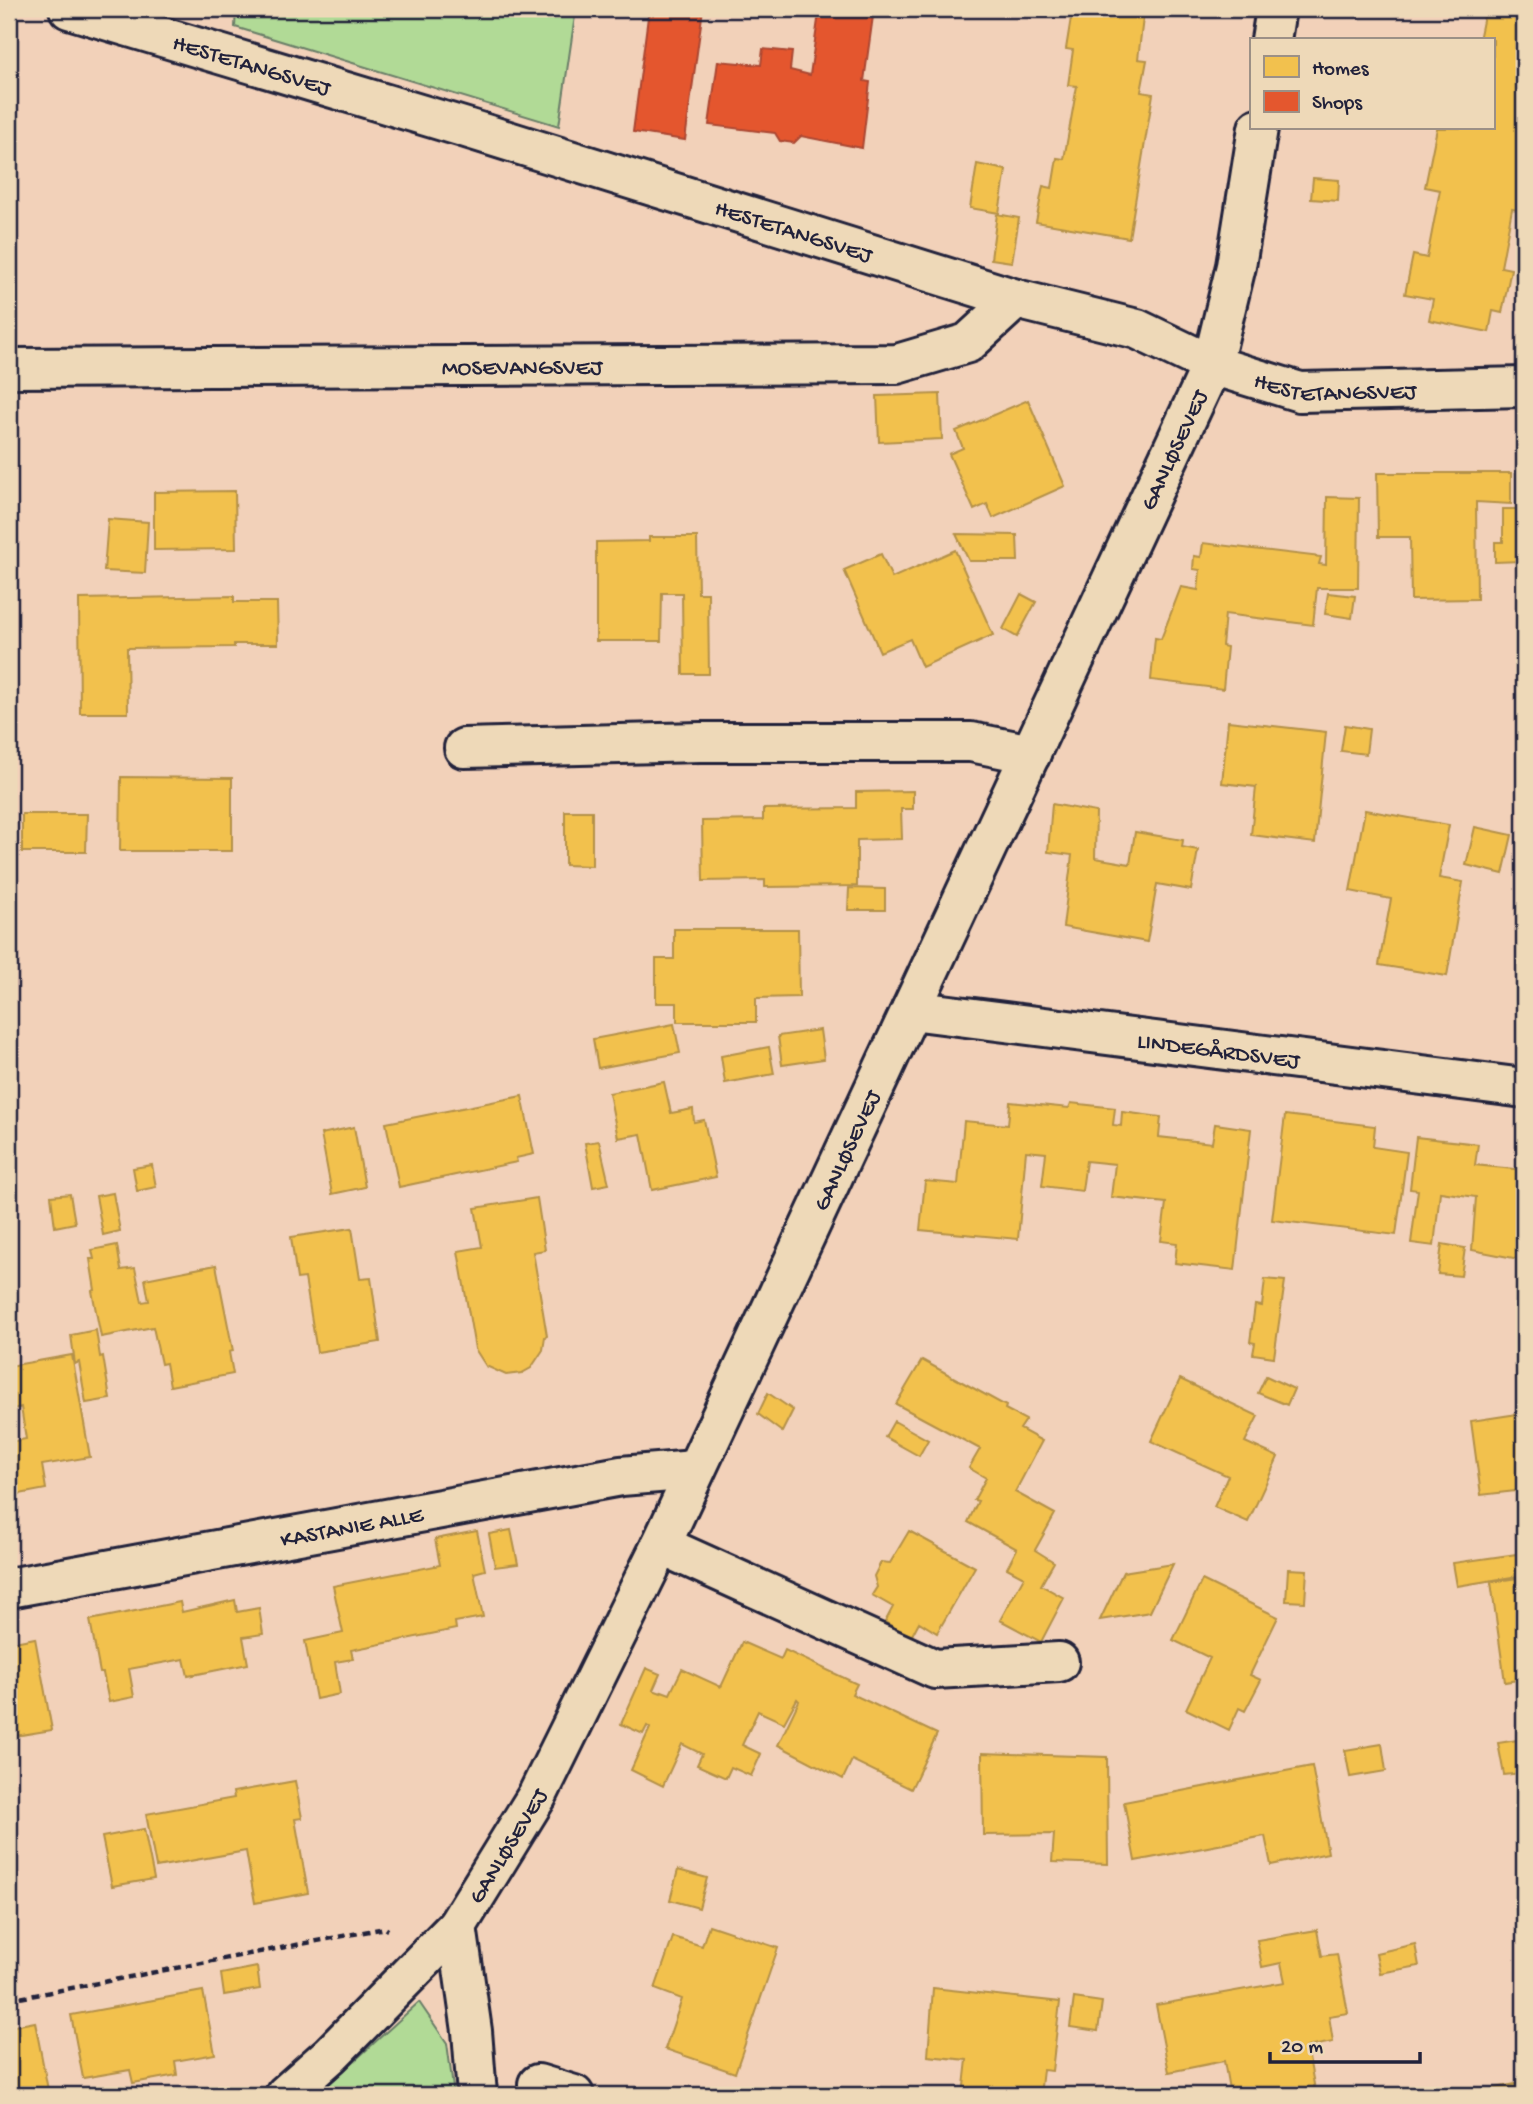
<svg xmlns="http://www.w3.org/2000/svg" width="1533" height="2104" viewBox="0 0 1533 2104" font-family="'Gochi Hand',sans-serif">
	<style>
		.green { fill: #b1da96; stroke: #6a7e68; stroke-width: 2 }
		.homes { fill: #f2c14e; stroke: #b49148; stroke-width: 2 }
		.shops { fill: #e4572e; stroke: #aa4732; stroke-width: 2 }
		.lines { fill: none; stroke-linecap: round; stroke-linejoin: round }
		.minor-casing { stroke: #22223b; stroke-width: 44 }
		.path { stroke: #22223b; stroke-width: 4.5; stroke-dasharray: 7 5; stroke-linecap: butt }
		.minor { stroke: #eed9b8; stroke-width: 38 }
		.labels { text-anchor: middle; stroke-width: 7; stroke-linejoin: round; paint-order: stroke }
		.street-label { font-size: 23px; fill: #22223b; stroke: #eed9b8 }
	</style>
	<rect width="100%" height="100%" fill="#f2d1b9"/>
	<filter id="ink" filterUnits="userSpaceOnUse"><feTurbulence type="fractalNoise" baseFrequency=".0143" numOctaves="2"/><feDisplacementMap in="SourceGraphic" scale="14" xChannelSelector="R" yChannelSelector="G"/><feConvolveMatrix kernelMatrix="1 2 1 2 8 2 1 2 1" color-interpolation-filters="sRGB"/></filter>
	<g filter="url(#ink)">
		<path class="green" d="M 236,9 L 576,9 L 559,126 L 235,27 Z
			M 419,2002 L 447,2043 L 454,2095 L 317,2095 Z"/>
		<path class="homes" d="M 1049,9 L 1144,10 L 1138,59 L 1147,60 L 1141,92 L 1153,94 L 1129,238 L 1036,222 L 1043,186 L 1052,188 L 1057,158 L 1064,159 L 1077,86 L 1068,85 L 1073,50 L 1066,49 L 1071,18 L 1048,14 Z
			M 1464,9 L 1524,9 L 1524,202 L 1522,211 L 1512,209 L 1501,267 L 1511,269 L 1502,313 L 1493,311 L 1489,332 L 1429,320 L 1433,299 L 1405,294 L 1413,255 L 1427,258 L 1440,190 L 1425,187 L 1437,128 L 1493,128 L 1493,40 L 1479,40 L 1484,16 L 1464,11 Z
			M 977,164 L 1006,170 L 999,213 L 970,208 Z
			M 1313,178 L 1339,180 L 1338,201 L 1311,199 Z
			M 997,214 L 1019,218 L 1012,262 L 991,259 Z
			M 940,394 L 942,439 L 879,442 L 877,396 Z
			M 1028,400 L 1065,486 L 993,518 L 987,504 L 974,510 L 949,454 L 963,448 L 956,431 Z
			M 1377,473 L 1511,473 L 1511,504 L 1476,502 L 1477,599 L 1411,600 L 1410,537 L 1378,537 Z
			M 235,491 L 236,549 L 154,550 L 154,492 Z
			M 1327,497 L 1359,498 L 1358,588 L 1317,588 L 1313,625 L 1225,614 L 1222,646 L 1227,647 L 1223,689 L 1151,680 L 1155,638 L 1161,639 L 1181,587 L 1198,590 L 1200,570 L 1193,569 L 1194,556 L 1201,557 L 1203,543 L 1321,557 L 1319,564 L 1326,565 Z
			M 1503,509 L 1524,509 L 1524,586 L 1522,586 L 1522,561 L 1495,562 L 1495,542 L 1503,542 Z
			M 108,519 L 148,522 L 145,573 L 104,571 Z
			M 956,534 L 1017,535 L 1018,561 L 969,561 Z
			M 649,537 L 697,537 L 698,593 L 708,593 L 709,674 L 683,674 L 682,593 L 662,593 L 661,641 L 596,641 L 596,542 L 649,541 Z
			M 955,550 L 993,635 L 922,667 L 910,639 L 880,652 L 844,570 L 881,554 L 892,578 Z
			M 1328,593 L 1355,596 L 1352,618 L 1325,614 Z
			M 1021,594 L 1036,602 L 1017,637 L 1003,629 Z
			M 234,596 L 234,602 L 277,602 L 278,644 L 234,644 L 234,647 L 127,648 L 128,713 L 80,713 L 79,599 Z
			M 1228,721 L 1326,732 L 1315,843 L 1251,835 L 1256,787 L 1222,783 Z
			M 1345,725 L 1369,729 L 1366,754 L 1341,751 Z
			M 121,777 L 232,778 L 232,851 L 120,851 Z
			M 913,791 L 913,809 L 901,809 L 902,839 L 857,840 L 857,886 L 765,887 L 765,880 L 703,881 L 702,821 L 763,820 L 763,809 L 856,808 L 856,792 Z
			M 1052,804 L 1096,812 L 1095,858 L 1130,864 L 1135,832 L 1183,840 L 1182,847 L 1198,850 L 1191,890 L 1157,884 L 1147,942 L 1063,927 L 1072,855 L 1048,852 Z
			M 1365,810 L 1449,825 L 1439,878 L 1463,882 L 1447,976 L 1379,965 L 1391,899 L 1350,891 Z
			M 565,811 L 592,811 L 592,866 L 565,865 Z
			M 22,814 L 87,814 L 86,852 L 22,852 Z
			M 1475,827 L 1512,835 L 1503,874 L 1466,865 Z
			M 849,888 L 885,889 L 885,910 L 848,910 Z
			M 674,929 L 798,929 L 799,997 L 756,998 L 756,1022 L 677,1022 L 677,1003 L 656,1003 L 656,959 L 674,959 Z
			M 674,1024 L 680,1053 L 598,1068 L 593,1039 Z
			M 820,1030 L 824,1059 L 782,1065 L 778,1036 Z
			M 769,1047 L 774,1074 L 725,1083 L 721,1056 Z
			M 664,1082 L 671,1113 L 693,1109 L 694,1122 L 704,1120 L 716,1177 L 652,1190 L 641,1134 L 618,1138 L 609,1093 Z
			M 522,1096 L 534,1154 L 516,1158 L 517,1162 L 399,1187 L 386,1123 Z
			M 1010,1102 L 1069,1108 L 1071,1103 L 1115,1108 L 1113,1125 L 1121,1126 L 1122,1112 L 1161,1117 L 1159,1137 L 1212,1143 L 1215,1124 L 1251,1129 L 1235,1270 L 1175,1263 L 1177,1243 L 1161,1241 L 1166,1203 L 1111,1197 L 1115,1164 L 1086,1161 L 1082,1191 L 1042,1186 L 1046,1153 L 1026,1151 L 1018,1239 L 920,1230 L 925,1181 L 958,1184 L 964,1121 L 1008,1125 Z
			M 1285,1115 L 1375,1126 L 1373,1147 L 1407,1152 L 1396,1235 L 1272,1220 Z
			M 354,1127 L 365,1187 L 332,1194 L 321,1134 Z
			M 1416,1137 L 1478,1144 L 1475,1165 L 1524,1170 L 1524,1260 L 1472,1250 L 1476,1197 L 1440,1192 L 1434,1246 L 1411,1243 L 1418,1190 L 1410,1189 Z
			M 599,1141 L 609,1184 L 593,1187 L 585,1143 Z
			M 152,1165 L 156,1187 L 137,1191 L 133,1168 Z
			M 113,1193 L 120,1231 L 103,1235 L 96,1196 Z
			M 70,1194 L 75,1223 L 55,1227 L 51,1196 Z
			M 537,1198 L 545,1250 L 533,1252 L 547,1336 L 545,1337 L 543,1350 L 531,1368 L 522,1373 L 506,1375 L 486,1366 L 475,1349 L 458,1251 L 482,1247 L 475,1208 Z
			M 352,1228 L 360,1279 L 371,1278 L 380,1342 L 317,1352 L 305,1278 L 297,1279 L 291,1237 Z
			M 1442,1244 L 1465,1248 L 1461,1276 L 1438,1274 Z
			M 117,1245 L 121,1270 L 135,1268 L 142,1302 L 149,1301 L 145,1279 L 216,1265 L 233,1351 L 229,1352 L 233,1374 L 170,1386 L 166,1363 L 161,1364 L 153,1327 L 101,1337 L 92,1291 L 95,1290 L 90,1259 L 94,1259 L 92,1250 Z
			M 1265,1279 L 1285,1281 L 1274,1357 L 1253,1354 L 1255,1343 L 1250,1342 L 1255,1305 L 1262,1306 Z
			M 96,1330 L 100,1357 L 103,1356 L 110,1399 L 86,1403 L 79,1362 L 75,1364 L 71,1335 Z
			M 72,1355 L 90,1457 L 42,1465 L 46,1489 L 9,1496 L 9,1442 L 26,1439 L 21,1407 L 13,1409 L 9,1386 L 9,1366 Z
			M 922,1360 L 1006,1406 L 1005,1409 L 1026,1420 L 1020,1429 L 1042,1441 L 1015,1492 L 1055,1514 L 1035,1550 L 1054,1562 L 1041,1585 L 1064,1598 L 1041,1642 L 1000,1620 L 1024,1577 L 1007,1568 L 1017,1549 L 968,1522 L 978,1501 L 974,1500 L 986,1478 L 969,1468 L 980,1449 L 896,1404 Z
			M 1266,1376 L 1294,1389 L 1287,1405 L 1258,1393 Z
			M 1180,1379 L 1258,1416 L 1245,1442 L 1278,1457 L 1248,1522 L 1214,1507 L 1228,1476 L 1151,1441 Z
			M 768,1393 L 793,1410 L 782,1432 L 758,1414 Z
			M 1524,1413 L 1524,1490 L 1481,1495 L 1471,1421 Z
			M 894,1421 L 928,1440 L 919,1456 L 885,1437 Z
			M 511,1530 L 518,1564 L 495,1567 L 489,1534 Z
			M 477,1531 L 485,1570 L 474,1573 L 483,1617 L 455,1622 L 456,1629 L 351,1650 L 353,1659 L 335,1662 L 340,1694 L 316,1699 L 305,1641 L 343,1633 L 333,1586 L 440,1565 L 435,1539 Z
			M 909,1531 L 975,1567 L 937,1633 L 919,1622 L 911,1637 L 885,1622 L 893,1607 L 872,1595 L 877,1587 L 874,1576 L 881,1562 L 890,1563 Z
			M 1524,1553 L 1524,1575 L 1457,1586 L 1453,1563 Z
			M 1173,1564 L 1150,1612 L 1100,1620 L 1123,1572 Z
			M 1288,1569 L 1307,1570 L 1305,1602 L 1286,1601 Z
			M 1524,1577 L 1524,1679 L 1505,1682 L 1491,1582 Z
			M 1202,1580 L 1278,1617 L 1250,1675 L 1261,1680 L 1245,1711 L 1239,1708 L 1229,1730 L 1186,1709 L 1210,1658 L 1173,1640 Z
			M 235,1600 L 237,1612 L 259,1608 L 263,1634 L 243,1637 L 248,1664 L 188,1676 L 184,1659 L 129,1669 L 134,1697 L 109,1702 L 103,1673 L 100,1673 L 90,1620 L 180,1602 L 182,1612 Z
			M 35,1638 L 52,1730 L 9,1737 L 9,1643 Z
			M 742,1642 L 781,1659 L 785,1650 L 857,1684 L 852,1694 L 937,1734 L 911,1789 L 852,1760 L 843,1779 L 778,1745 L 799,1701 L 797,1699 L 784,1723 L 758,1711 L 742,1745 L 761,1754 L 751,1776 L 731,1767 L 726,1778 L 697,1765 L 702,1754 L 682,1744 L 663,1786 L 631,1770 L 650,1728 L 647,1726 L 643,1734 L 621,1724 L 646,1668 L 660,1674 L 653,1690 L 661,1693 L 662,1691 L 670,1694 L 682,1669 L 721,1687 Z
			M 1524,1739 L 1524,1790 L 1521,1773 L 1504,1775 L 1498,1743 Z
			M 1382,1744 L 1386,1771 L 1350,1777 L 1345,1750 Z
			M 982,1753 L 1107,1757 L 1108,1864 L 1052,1862 L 1054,1834 L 983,1835 Z
			M 1312,1766 L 1328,1853 L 1271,1865 L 1265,1836 L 1135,1861 L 1124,1802 Z
			M 295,1781 L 302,1818 L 295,1819 L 308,1893 L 255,1903 L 246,1851 L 156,1867 L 146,1814 L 234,1798 L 233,1792 Z
			M 144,1829 L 154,1879 L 112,1886 L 102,1837 Z
			M 678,1870 L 707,1878 L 699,1908 L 670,1900 Z
			M 709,1925 L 778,1948 L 735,2073 L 665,2049 L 682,1999 L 655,1989 L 673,1937 L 702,1946 Z
			M 1317,1930 L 1322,1956 L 1337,1954 L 1348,2013 L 1329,2016 L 1333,2042 L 1307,2047 L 1316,2095 L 1230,2095 L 1224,2061 L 1169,2072 L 1156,2005 L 1285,1982 L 1281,1963 L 1262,1967 L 1257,1940 Z
			M 1415,1944 L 1419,1966 L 1380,1973 L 1376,1953 Z
			M 257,1967 L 260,1989 L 224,1995 L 221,1974 Z
			M 933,1988 L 1060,2002 L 1052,2071 L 1043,2070 L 1040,2095 L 963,2095 L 967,2060 L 928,2056 Z
			M 203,1991 L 215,2054 L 175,2061 L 177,2075 L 133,2083 L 130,2070 L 83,2078 L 71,2015 Z
			M 1074,1998 L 1102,2002 L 1098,2031 L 1070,2027 Z
			M 35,2022 L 49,2095 L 9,2095 L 9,2027 Z
			M 1524,2082 L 1524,2095 L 1479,2095 L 1478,2092 Z"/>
		<path class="shops" d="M 649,9 L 703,9 L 685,140 L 633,132 Z
			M 786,9 L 874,9 L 864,81 L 870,82 L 862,148 L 801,136 L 794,143 L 780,141 L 775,133 L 709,125 L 718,61 L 761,65 L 763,49 L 792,52 L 790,70 L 810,75 L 819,13 Z"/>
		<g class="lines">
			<g class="minor-casing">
				<g id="minor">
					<path id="s1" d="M 69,9 L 463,127 L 1016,299 L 1137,329 L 1212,365 L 1300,392 L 1524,387"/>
					<path d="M 1271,40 L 1276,9"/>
					<path id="s2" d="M 9,368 L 897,364 L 968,343 L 1016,299"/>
					<path d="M 464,748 L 700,742 L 971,742 L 1031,754"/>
					<path id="s3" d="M 911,1010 L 1524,1088"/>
					<path d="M 661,1545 L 935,1669 L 1059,1662"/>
					<path id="s4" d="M 9,1588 L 621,1476 L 695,1470"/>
					<path d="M 457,1926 L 472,2031 L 477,2095"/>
					<path d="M 538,2084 L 574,2095"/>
					<path id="s5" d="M 285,2095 L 330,2055 L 457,1926 L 537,1796 L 661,1545 L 1212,365 L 1236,266 L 1258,128"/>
				</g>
			</g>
			<path class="path" d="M 9,2000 L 385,1928 L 388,1930"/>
			<use href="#minor" class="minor"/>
		</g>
	</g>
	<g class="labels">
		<g class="street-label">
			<text dy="8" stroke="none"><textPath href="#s1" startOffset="191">HESTETANGSVEJ</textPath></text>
			<text dy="8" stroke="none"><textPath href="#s1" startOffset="758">HESTETANGSVEJ</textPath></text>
			<text dy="8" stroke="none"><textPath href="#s2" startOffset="513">MOSEVANGSVEJ</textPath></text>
			<text dy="8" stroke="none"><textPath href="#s1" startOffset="1325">HESTETANGSVEJ</textPath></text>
			<text dy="8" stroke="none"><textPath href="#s5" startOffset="1883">GANLØSEVEJ</textPath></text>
			<text dy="8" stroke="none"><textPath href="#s3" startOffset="310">LINDEGÅRDSVEJ</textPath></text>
			<text dy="8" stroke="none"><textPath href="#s5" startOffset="1110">GANLØSEVEJ</textPath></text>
			<text dy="8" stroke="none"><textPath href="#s4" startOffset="348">KASTANIE ALLE</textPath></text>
			<text dy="8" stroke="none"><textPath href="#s5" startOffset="336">GANLØSEVEJ</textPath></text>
		</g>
	</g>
	<rect width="1533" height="2104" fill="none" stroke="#eed9b8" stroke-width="35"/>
	<rect x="18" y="18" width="1498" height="2069" fill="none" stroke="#22223b" stroke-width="2.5" filter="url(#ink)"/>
	<rect x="1250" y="38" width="245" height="91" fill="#eed9b8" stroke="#9c9086" stroke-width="2"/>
	<rect x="1264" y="56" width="35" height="21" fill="#f2c14e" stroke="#9c9086" stroke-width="2"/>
	<text x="1312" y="74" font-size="21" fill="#22223b">Homes</text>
	<rect x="1264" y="91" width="35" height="21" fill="#e4572e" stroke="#9c9086" stroke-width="2"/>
	<text x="1312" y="108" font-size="21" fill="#22223b">Shops</text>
	<path d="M1270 2052v10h150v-10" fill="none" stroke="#22223b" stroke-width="3.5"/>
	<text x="1281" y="2052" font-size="21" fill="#22223b" stroke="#eed9b8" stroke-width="5" paint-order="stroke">20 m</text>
</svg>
